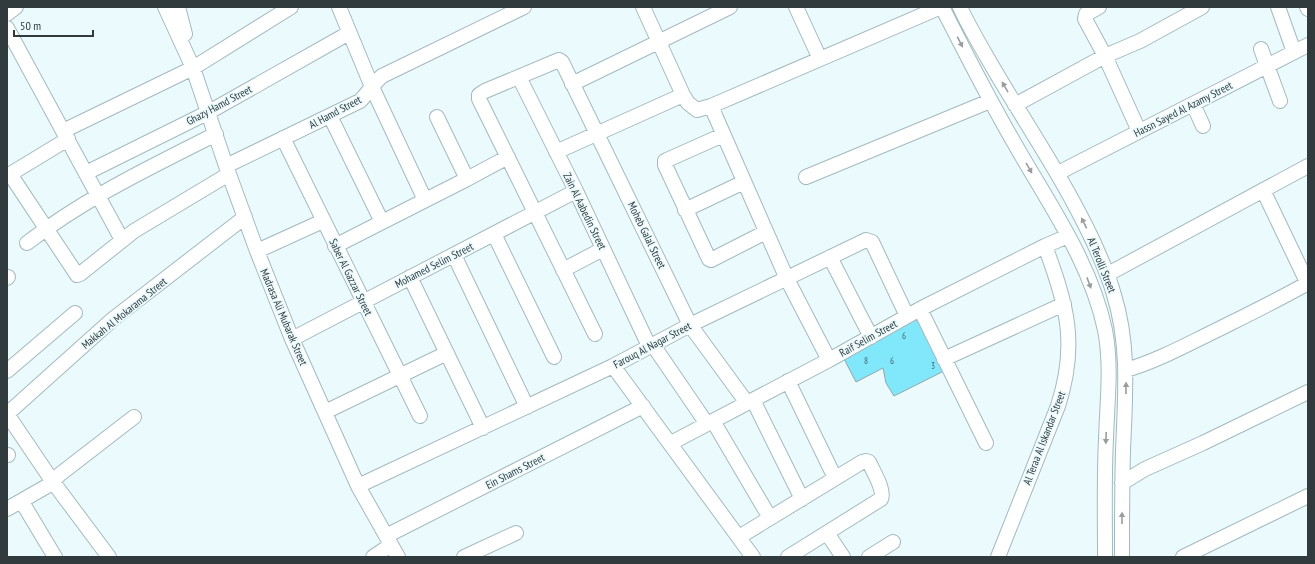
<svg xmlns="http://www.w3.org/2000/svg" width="1315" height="564" viewBox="0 0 1315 564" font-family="'PT Sans Narrow',sans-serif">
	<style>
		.building { fill: #81e7fb; stroke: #8fa6ab }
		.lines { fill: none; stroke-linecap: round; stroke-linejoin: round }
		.minor-casing { stroke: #a2babf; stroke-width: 16 }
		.minor { stroke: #fff; stroke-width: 14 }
		.oneway { fill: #989d9e }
		.labels { text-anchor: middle; stroke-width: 3.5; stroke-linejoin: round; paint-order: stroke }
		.number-label { font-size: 9px; fill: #45666c }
		.street-label { font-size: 11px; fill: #313b3d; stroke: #ebfafd }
	</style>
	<rect width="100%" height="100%" fill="#ebfafd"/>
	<path class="building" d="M 916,316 L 944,371 L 894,396 L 886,383 L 883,368 L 856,382 L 842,355 Z"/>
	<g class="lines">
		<g class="minor-casing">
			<path id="minor" d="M 165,7 L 193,68 L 226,166 L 257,251 L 292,339 L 358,486 L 398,557
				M 178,7 L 185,34
				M 339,7 L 372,87 L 425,200
				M 643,7 L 683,95 L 688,103 L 697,110 L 711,106 L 941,7
				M 796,7 L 820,59
				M 942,7 C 966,54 989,100 1016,146 C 1049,204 1091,263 1105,330 C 1112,366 1107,403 1106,439 C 1104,478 1105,518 1105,557
				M 960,7 C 970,29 983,50 995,71 C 1028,127 1065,181 1093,241 C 1101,259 1109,276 1114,295 C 1130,346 1125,398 1123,451 C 1122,486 1122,522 1122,557
				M 1099,7 L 1086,14 L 1085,19 L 1105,56 L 1139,131
				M 1278,7 L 1294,52
				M 1307,7 L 1308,9
				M 7,14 L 16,7
				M 7,28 L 122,240
				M 1261,49 L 1280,101
				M 519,77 L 576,191 L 649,346
				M 572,84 L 730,7
				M 1193,104 L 1203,126
				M 1015,105 L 1105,56 L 1140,41 L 1202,7
				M 711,106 L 787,279 L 829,360
				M 330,116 L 382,222
				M 437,117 L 467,179
				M 63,131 L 193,68 L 291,7
				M 723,135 L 667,160 L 665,161 L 665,165 L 709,259 L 711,260 L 766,232
				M 283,138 L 420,416
				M 556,152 L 683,95
				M 226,166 L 360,101 C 368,93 373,84 382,76 L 524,7
				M 86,173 L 209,112 L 349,33
				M 1058,173 L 1308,45
				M 10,174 L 77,275 L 80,274 L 134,231 L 229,174
				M 7,176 L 68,139
				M 806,177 L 990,101
				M 1263,190 L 1308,284
				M 685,210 L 744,182
				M 494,234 L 554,357
				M 27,243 C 85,198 151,167 216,134
				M 335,246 L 467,179 L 508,157
				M 257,251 L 323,221
				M 454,255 L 527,407
				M 830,257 L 871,337
				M 563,270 L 603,249
				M 1108,274 L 1308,166
				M 410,277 L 483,428
				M 7,278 L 8,277
				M 920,309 L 986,443
				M 595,334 L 479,99 L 479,95 L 485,91 L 559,60 L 562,62 L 690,325 L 747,403
				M 292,339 L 576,191
				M 653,345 L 707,424
				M 944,359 L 1064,304
				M 613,366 L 753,557
				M 1126,370 C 1157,361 1186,345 1215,331 C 1247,315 1278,300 1308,283
				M 7,371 L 75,313
				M 788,381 L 835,478
				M 753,400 L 802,499
				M 325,412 L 447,353
				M 7,414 L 113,319 L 245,217
				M 7,414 L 53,482 L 109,557
				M 713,421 L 770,518
				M 671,443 L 829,360 L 920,309 L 1045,246 L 1068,236
				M 7,455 L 8,455
				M 1122,483 L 1145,469 L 1203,443 L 1308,392
				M 358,486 L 613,366 L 690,325 L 866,240 L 872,242 L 907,316
				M 22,502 L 55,557
				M 7,509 L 49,485 L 59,475 L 134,417
				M 827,533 L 843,557
				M 386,536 L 643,406
				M 739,537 L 862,462 L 866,461 L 869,462 C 873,471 885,490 881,499 L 788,557
				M 373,557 L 391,545
				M 464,557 L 516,533
				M 869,557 L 893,542
				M 998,557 L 1058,406 C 1078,344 1067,305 1045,246
				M 1183,557 L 1308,496"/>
		</g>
		<use href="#minor" class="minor"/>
	</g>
	<defs><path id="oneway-solid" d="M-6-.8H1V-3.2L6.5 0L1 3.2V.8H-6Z"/></defs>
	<g class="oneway">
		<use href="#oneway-solid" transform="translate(960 42) rotate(63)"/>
		<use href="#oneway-solid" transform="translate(1005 87) rotate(-120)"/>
		<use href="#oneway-solid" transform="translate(1029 168) rotate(60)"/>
		<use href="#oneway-solid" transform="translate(1084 223) rotate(-116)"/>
		<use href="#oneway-solid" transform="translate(1089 283) rotate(70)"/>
		<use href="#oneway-solid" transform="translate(1126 388) rotate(-89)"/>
		<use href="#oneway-solid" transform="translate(1106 438) rotate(92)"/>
		<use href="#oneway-solid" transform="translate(1122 518) rotate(-90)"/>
	</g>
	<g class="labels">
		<g class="number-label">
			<text x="904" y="339">6</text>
			<text x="866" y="364">8</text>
			<text x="892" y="364">6</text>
			<text x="933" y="369">3</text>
		</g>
		<g class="street-label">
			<text transform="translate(219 105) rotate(-28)" y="4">Ghazy Hamd Street</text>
			<text transform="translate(1183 109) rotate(-27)" y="4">Hassn Sayed Al Azamy Street</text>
			<text transform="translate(335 112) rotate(-28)" y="4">Al Hamd Street</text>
			<text transform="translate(585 211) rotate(64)" y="4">Zain Al Aabedin Street</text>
			<text transform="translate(647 235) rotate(64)" y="4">Moheb Galal Street</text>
			<text transform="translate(434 265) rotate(-27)" y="4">Mohamed Selim Street</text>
			<text transform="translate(1102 265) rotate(68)" y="4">Al Terolli Street</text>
			<text transform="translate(351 277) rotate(64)" y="4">Saber Al Gazzar Street</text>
			<text transform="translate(124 313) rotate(-39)" y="4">Makkah Al Mokarama Street</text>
			<text transform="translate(284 317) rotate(67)" y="4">Madrasa Ali Mubarak Street</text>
			<text transform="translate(868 338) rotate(-29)" y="4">Raif Selim Street</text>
			<text transform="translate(652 345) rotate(-28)" y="4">Farouq Al Nagar Street</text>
			<text transform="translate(1044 438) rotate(-69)" y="4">Al Teraa Al Iskandar Street</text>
			<text transform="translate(515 471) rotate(-27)" y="4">Ein Shams Street</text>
		</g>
	</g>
	<rect width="1315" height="564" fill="none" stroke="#313b3d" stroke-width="16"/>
	<path d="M14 30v6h79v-6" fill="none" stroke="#313b3d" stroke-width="2"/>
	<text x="20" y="30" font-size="12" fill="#313b3d" stroke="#ebfafd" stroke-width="3" paint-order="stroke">50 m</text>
</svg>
